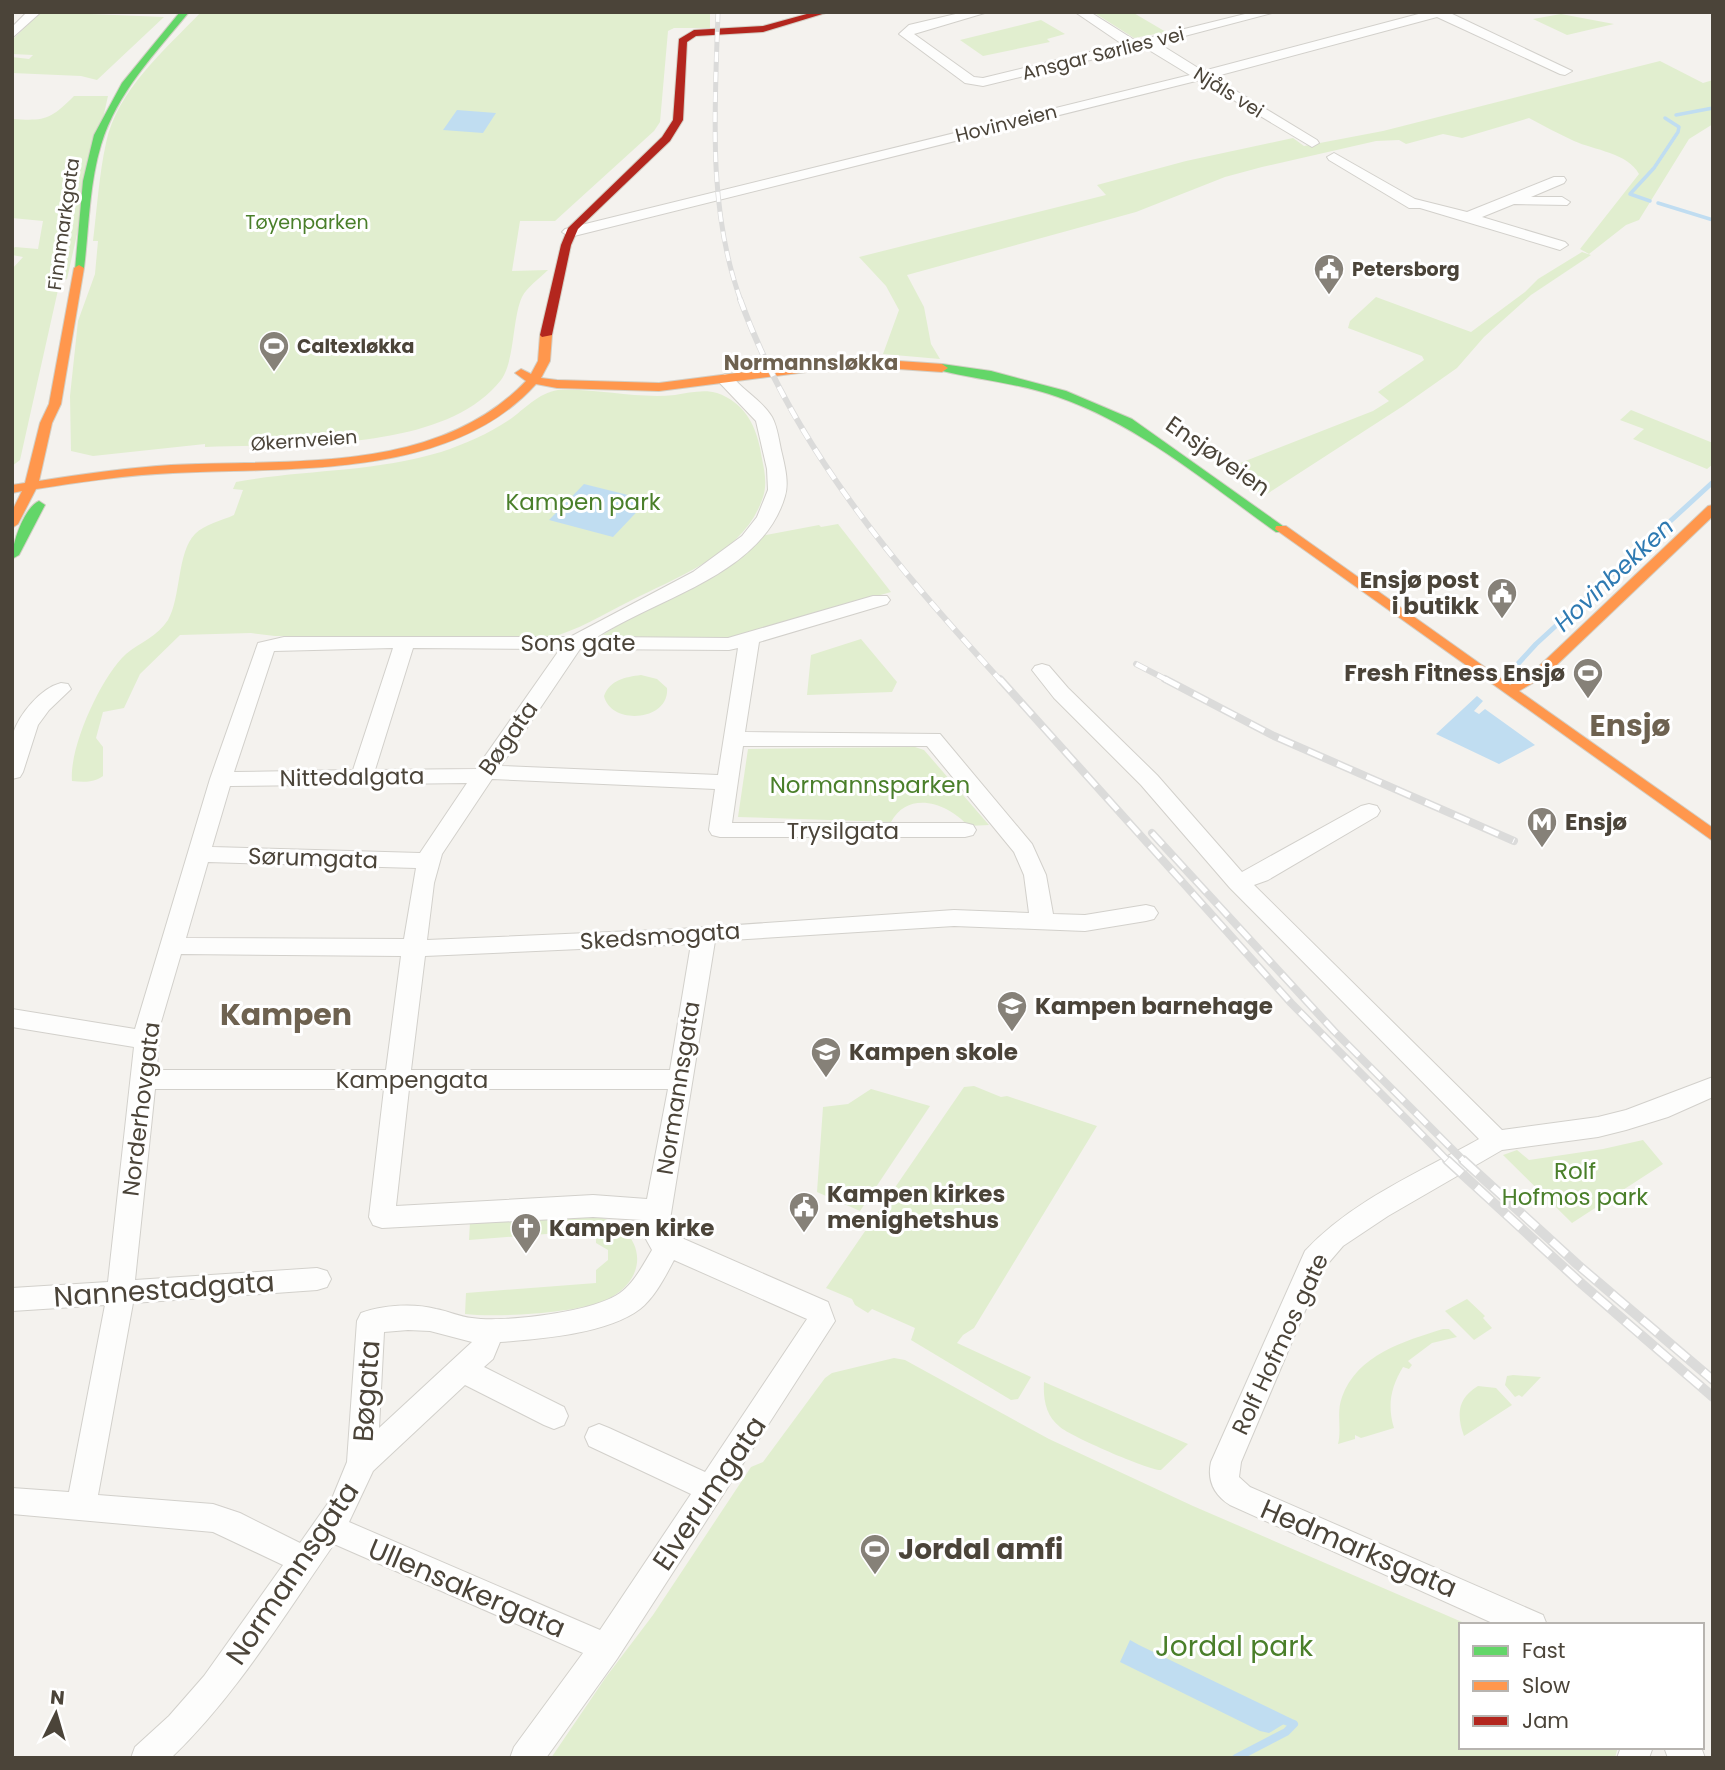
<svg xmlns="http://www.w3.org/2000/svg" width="1725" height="1770" viewBox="0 0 1725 1770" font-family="Poppins,sans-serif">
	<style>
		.green { fill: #e1eecf }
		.water { fill: #c0ddf1 }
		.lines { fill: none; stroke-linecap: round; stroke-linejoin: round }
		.stream-far2 { stroke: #c0ddf1; stroke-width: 3.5 }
		.stream-far1 { stroke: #c0ddf1; stroke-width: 5 }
		.stream { stroke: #c0ddf1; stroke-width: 8 }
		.street-casing { stroke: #d2d0cb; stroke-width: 2 }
		.fast-casing { stroke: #d3cfc5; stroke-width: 2 }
		.slow-casing { stroke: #d3cfc5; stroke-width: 2 }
		.jam-casing { stroke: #d3cfc5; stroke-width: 2 }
		.street { fill: #fdfdfc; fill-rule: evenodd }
		.fast { fill: #63d668; fill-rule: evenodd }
		.slow { fill: #ff974d; fill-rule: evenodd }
		.jam { fill: #b3261e; fill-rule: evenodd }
		.rail-far3-casing { stroke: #dbdbda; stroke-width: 5 }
		.rail-far2-casing { stroke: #dbdbda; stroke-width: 6 }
		.rail-far1-casing { stroke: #dbdbda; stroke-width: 8 }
		.rail-casing { stroke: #dbdbda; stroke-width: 10 }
		.rail-far3 { stroke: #fff; stroke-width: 3.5; stroke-dasharray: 10; stroke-linecap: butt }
		.rail-far2 { stroke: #fff; stroke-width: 4.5; stroke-dasharray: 12; stroke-linecap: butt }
		.rail-far1 { stroke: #fff; stroke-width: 5; stroke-dasharray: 16; stroke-linecap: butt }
		.rail { stroke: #fff; stroke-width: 7; stroke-dasharray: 20; stroke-linecap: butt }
		.labels { text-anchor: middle; stroke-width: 6; stroke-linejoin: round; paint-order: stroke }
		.far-street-label { font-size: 19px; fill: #4b4439; stroke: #fff }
		.far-park-label { font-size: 19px; fill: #4a7f2a; stroke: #fff }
		.far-poi-label { font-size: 19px; font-weight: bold; fill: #4b4439; stroke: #fff; text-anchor: start }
		.far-neighbourhood-label { font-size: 21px; font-weight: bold; fill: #6e6250; stroke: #fff }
		.street-label { font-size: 23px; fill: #4b4439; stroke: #fff }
		.park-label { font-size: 23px; fill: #4a7f2a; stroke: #fff }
		.poi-label { font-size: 23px; font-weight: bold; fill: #4b4439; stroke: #fff; text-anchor: start }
		.water-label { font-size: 24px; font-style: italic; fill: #2e7ab2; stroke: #fff }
		.near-street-label { font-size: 28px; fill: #4b4439; stroke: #fff }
		.near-poi-label { font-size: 28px; font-weight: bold; fill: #4b4439; stroke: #fff; text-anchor: start }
		.near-park-label { font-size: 28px; fill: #4a7f2a; stroke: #fff }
		.district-label { font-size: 30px; font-weight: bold; fill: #6e6250; stroke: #fff }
	</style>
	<rect width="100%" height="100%" fill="#f4f2ee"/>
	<path class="green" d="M 41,12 L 164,17 L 97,80 L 81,76 L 12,73 L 12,57 L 29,59 L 33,55 L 12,54 L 12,40 Z
		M 201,12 L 710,12 L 710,28 L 674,28 L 668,31 L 660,122 L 654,131 L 555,221 L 520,221 L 512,271 L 548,270 C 540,278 527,287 522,297 C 512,319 515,361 501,380 C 443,454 290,443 205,447 L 205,444 L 93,456 L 71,451 L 70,396 L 78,321 L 95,274 L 98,241 L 93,241 C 97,209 99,175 106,143 C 117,90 165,50 201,12 Z
		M 1093,12 L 1132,12 L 1166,32 L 1134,38 Z
		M 1561,14 L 1614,24 L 1567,35 L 1533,19 Z
		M 1041,20 L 1065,34 L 1047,39 L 1050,42 L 983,56 L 960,40 Z
		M 1660,61 L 1703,83 L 1713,80 L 1713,124 L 1689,139 L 1639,220 L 1626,225 L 1589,254 L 1580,249 L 1639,174 C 1628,153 1594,150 1574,141 C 1559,134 1544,126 1529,118 L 1462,138 L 1443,134 L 1406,144 L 1399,140 L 1376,141 L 1262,167 L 1225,177 L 1136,212 L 907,275 L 924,307 L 931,344 L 940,359 L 883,354 L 899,310 L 886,286 L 859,257 L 1106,195 L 1097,185 L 1186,161 L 1293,138 L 1304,146 L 1383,131 Z
		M 74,96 L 108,96 L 67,279 L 60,281 L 20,460 L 12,466 L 12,269 L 23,257 L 12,255 L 12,250 L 15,247 L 38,249 L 43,221 L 12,218 L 12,119 C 45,121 50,120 74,96 Z
		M 1582,252 L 1591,255 L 1531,295 L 1484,337 L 1457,368 L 1403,406 L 1264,496 L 1225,469 L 1373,411 L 1389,401 L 1378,392 L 1424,360 L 1422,356 L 1348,328 L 1350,321 L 1376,297 L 1471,332 L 1525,292 L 1538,279 Z
		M 558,390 C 597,388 636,399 675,395 C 688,393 704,389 717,393 C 743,402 755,423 760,448 C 763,466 769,483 762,500 C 743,554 677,577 630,601 C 604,614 577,631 548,638 L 275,636 L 251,633 L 180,635 L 140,674 L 124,708 L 103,712 L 96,738 L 103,747 L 103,776 C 94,783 83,782 72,781 C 69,747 101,677 126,654 C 139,643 158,636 168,620 C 181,598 177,552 195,534 C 205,524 221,521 234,515 L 243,490 L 233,489 L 236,482 C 306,469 371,473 441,452 C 465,444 488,434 509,420 C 525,409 538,393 558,390 Z
		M 1631,410 L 1713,443 L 1713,464 L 1707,469 L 1633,439 L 1644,429 L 1620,420 Z
		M 838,524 L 891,592 L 725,639 L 601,636 L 760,536 L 819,525 L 821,527 Z
		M 861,639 L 897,682 L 892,692 L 807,695 L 811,655 Z
		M 641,675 L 657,679 L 667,688 C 670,721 611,726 604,696 C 610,680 625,677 641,675 Z
		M 915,747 L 924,750 L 989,825 L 968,826 C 949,804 909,789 891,822 L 738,817 L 748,749 Z
		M 974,1086 L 1001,1097 L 1007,1096 L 1097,1126 L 974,1328 L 963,1335 L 957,1343 L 1031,1377 L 1018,1399 L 1011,1400 L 911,1340 L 915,1328 L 872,1309 L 868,1313 L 855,1305 L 852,1299 L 826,1288 L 964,1087 Z
		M 871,1089 L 930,1106 L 860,1211 L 817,1192 L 823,1107 L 848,1104 Z
		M 1643,1140 L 1663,1164 L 1572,1223 L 1503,1155 L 1517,1150 L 1529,1160 L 1603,1149 Z
		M 588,1215 C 644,1222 656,1278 604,1301 C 575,1313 496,1318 465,1314 L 466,1293 L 596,1283 L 596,1270 L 608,1260 L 608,1250 L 596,1243 L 596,1225 L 573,1227 L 572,1232 L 469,1240 L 470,1222 Z
		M 1467,1299 L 1485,1316 L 1483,1318 L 1492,1328 L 1474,1340 L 1445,1311 Z
		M 1443,1329 L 1449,1329 L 1457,1337 L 1432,1343 L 1408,1361 L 1412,1365 L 1409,1369 L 1403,1367 C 1391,1387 1387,1405 1394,1428 L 1361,1438 L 1355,1435 L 1355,1439 L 1338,1444 C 1342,1429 1336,1413 1342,1397 C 1357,1355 1404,1341 1443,1329 Z
		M 894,1358 L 905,1360 L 1049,1439 L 1193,1506 L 1469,1625 L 1461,1625 L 1461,1747 L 1618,1747 L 1615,1758 L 551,1758 L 606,1677 L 653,1615 L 751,1467 L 763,1462 L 825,1378 L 832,1373 Z
		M 1513,1375 L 1541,1377 L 1522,1397 L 1519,1395 L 1515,1397 L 1505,1385 L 1507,1376 Z
		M 1044,1382 L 1188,1444 L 1161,1470 C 1150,1471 1070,1436 1060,1427 C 1046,1416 1043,1400 1044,1382 Z
		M 1478,1386 L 1496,1388 L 1512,1405 L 1464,1436 C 1456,1414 1458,1398 1478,1386 Z"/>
	<path class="water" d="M 457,110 L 496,113 L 483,133 L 443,130 Z
		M 584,484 L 648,500 L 613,537 L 549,520 Z
		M 1477,696 L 1483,701 L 1474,711 L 1479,714 L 1485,709 L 1535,745 L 1499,764 L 1436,734 Z
		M 1130,1640 L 1139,1645 L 1292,1719 L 1269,1733 L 1260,1731 L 1120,1662 Z"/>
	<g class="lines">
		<path class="stream-far2" d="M 1676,115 L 1713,108
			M 1650,201 L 1630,194 L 1654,168 L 1678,132 L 1679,127 L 1665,118
			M 1658,203 L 1713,220"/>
		<path class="stream-far1" d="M 1515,667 L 1536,644 L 1713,482"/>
		<path class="stream" d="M 1236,1758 L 1286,1732 L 1294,1724 L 1280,1719"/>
		<g class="street-casing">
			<path id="street" d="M 27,12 L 41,12 L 12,38 L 12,27 Z
				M 964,12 L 988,12 L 914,34 L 974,77 L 983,78 L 1122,44 L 1075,12 L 1090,12 L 1136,41 L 1253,12 L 1276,12 L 1158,43 L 1203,71 L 1426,12 L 1448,12 L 1572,71 L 1565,75 L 1560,74 L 1437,17 L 1213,77 L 1317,140 L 1319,143 L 1312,147 L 1200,80 L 570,237 L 562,232 L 565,229 L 1190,75 L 1144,47 L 983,86 L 965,83 L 899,34 L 909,25 Z
				M 1334,153 L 1415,199 L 1467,212 L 1554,177 L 1564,177 L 1566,180 L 1564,183 L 1531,197 L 1562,197 L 1570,202 L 1567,205 L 1514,204 L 1482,217 L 1565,242 L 1568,245 L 1560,250 L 1420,208 L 1409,208 L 1329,160 L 1327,157 Z
				M 725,374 L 731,375 C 743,391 762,400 772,417 C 778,428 779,442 782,454 C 785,467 789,483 785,496 C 763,574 657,598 597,637 L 728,638 L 873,596 L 887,596 L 890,600 L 887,604 L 759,642 L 745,732 L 940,734 L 1032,844 L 1046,875 L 1053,914 L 1085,915 L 1146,905 L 1154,907 L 1158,913 L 1154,919 L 1146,921 L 1085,931 L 954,926 L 715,941 L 668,1232 L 828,1302 L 835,1321 L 617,1659 L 546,1758 L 510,1758 L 514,1747 L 583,1653 L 334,1544 C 283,1617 236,1696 171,1758 L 131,1758 L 135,1747 L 169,1716 L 204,1676 L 283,1565 L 213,1532 L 12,1514 L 12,1488 L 69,1492 L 105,1305 L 12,1311 L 12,1288 L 108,1282 L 134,1047 L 12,1027 L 12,1009 L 135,1029 L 210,779 L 258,643 L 284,637 L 570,637 L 693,572 L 742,536 L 757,517 L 768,490 L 767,469 L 756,421 L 716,379 ZM 393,648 L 353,770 L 234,772 L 274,651 ZM 413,648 L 560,649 L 476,769 L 375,770 ZM 738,648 L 718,775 L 501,766 L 580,649 L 729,650 ZM 743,746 L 927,746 L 1014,852 L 1024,875 L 1029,913 L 954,910 L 679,929 L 427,940 L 434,883 L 442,854 L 492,779 L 715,789 L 709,830 L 712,835 L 720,837 L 965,837 L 973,835 L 976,830 L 973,825 L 965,823 L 732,823 ZM 467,783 L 420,853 L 212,847 L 230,786 ZM 208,862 L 416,868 L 404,939 L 186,938 ZM 691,944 L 670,1070 L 411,1070 L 425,956 ZM 181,954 L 401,956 L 386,1070 L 157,1070 L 159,1029 ZM 155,1089 L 384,1089 L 369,1217 L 373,1225 L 382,1228 L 593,1217 L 642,1220 L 642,1232 L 652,1250 C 643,1265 634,1283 620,1293 C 594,1312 504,1323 472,1318 C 460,1317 448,1311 436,1309 C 414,1303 382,1305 361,1313 L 357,1321 L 347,1462 L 333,1496 L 300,1543 L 240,1513 L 213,1504 L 98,1495 L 133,1303 L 317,1290 L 327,1287 L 331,1279 L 327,1271 L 317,1268 L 135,1280 ZM 409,1089 L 668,1089 L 647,1199 L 593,1195 L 396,1206 ZM 674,1260 L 807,1319 L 705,1472 L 609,1428 L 599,1424 L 589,1428 L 585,1437 L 589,1446 L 691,1494 L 600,1630 L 349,1522 L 373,1471 L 465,1385 L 544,1425 L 554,1429 L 564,1425 L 568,1416 L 564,1407 L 484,1367 L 493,1359 L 500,1342 C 540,1339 607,1334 640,1309 C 655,1297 665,1277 674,1260 ZM 408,1330 L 430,1331 L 472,1342 L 379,1428 L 384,1332 Z
				M 1042,664 L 1049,666 L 1068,688 L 1157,775 L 1242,872 L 1361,806 L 1369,804 L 1377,806 L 1380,811 L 1377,816 L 1268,880 L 1254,885 L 1502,1130 L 1598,1117 L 1626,1110 L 1713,1077 L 1713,1097 L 1668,1117 L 1626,1130 L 1598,1137 L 1502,1150 L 1388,1216 L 1343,1246 L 1325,1267 L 1319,1278 L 1241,1462 L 1239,1477 L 1250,1487 L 1543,1615 L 1547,1625 L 1497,1625 L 1230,1505 C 1214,1495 1207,1480 1211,1462 L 1305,1251 C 1351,1201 1420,1172 1479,1139 L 1230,888 L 1141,785 L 1054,698 L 1032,670 L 1035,666 Z
				M 61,683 L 68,684 L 71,689 L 49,710 L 38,725 L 23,772 L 20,777 L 12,779 C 12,765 9,747 13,734 C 19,714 41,688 61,683 Z
				M 1621,1747 L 1653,1747 L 1649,1758 L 1617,1758 Z
				M 1664,1747 L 1701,1747 L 1705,1758 L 1668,1758 Z"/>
		</g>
		<g class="fast-casing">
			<path id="fast" d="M 180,12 L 189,12 C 155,54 117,92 101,145 C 89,185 89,228 84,268 L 75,270 L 83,181 L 94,135 L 122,83 Z
				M 942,364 L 991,371 L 1066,391 L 1132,419 L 1287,529 L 1286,532 L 1276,532 C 1207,483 1139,425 1058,397 C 1019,383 978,380 938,370 L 936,368 Z
				M 39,501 L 45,505 L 19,555 L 12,559 C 12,543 24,508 39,501 Z"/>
		</g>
		<g class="slow-casing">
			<path id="slow" d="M 79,265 L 84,268 L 61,404 L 52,423 L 39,481 C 82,474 127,468 171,465 C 289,459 436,475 526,381 L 515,373 L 521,369 L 531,374 L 538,361 L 540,335 L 546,332 L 552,335 L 550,361 L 541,378 L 557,380 L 659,383 L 822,362 L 884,360 L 942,364 L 948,368 L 942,372 L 884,368 L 822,370 L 659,391 L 557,388 L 536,384 C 450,480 290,467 173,473 C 127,475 81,482 36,489 L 18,524 L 12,528 L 12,511 L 22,491 L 12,493 L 12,485 L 25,483 L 40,423 L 49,404 L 74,268 Z
				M 1713,505 L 1713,516 L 1545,676 L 1519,691 L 1713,828 L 1713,841 L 1275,529 L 1276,526 L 1286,526 L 1510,685 L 1535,670 L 1708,506 Z"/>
		</g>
		<g class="jam-casing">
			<path id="jam" d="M 814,12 L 829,12 L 763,32 L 696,36 L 687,42 L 683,120 L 670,141 L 578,229 L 571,245 L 552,335 L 542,337 L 540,335 L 561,245 L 568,228 L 662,137 L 673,120 L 679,39 L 694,30 L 763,26 Z"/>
		</g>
		<use href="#street" class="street"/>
		<use href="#fast" class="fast"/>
		<use href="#slow" class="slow"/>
		<use href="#jam" class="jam"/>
		<g class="rail-far3-casing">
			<path id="rail-far3" d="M 718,12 C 715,108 707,209 741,301"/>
		</g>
		<g class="rail-far2-casing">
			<path id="rail-far2" d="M 740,299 C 794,448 896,566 1001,681
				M 1136,664 L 1169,681"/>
		</g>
		<g class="rail-far1-casing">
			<path id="rail-far1" d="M 1000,679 L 1291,1003 L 1449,1162
				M 1165,679 L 1274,736 L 1514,841
				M 1152,833 L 1334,1031 L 1465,1162"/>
		</g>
		<g class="rail-casing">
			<path id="rail" d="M 1447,1160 L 1582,1284 L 1713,1397
				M 1463,1160 L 1578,1265 L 1713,1380"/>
		</g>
		<use href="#rail-far3" class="rail-far3"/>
		<use href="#rail-far2" class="rail-far2"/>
		<use href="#rail-far1" class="rail-far1"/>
		<use href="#rail" class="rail"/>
	</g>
	<defs>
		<g id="civic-pin" transform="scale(1.575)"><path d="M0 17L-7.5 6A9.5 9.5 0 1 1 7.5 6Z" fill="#868178" stroke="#fff"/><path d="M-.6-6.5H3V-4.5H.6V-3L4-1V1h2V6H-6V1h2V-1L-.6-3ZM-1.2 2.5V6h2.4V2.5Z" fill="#fff"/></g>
		<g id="stadium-pin" transform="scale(1.575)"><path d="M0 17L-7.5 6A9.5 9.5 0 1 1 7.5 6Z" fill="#868178" stroke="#fff"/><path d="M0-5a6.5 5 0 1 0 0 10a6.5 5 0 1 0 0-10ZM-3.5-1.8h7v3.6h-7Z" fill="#fff"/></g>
		<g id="metro-pin" transform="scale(1.575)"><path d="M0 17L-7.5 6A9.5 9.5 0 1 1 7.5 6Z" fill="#868178" stroke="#fff"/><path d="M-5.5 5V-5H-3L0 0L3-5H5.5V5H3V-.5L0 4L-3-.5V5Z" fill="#fff"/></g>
		<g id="school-pin" transform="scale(1.575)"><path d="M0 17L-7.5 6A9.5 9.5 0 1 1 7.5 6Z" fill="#868178" stroke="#fff"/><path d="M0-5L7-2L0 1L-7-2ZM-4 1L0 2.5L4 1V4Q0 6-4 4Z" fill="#fff"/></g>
		<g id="church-pin" transform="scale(1.575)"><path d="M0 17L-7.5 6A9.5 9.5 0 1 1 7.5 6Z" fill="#868178" stroke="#fff"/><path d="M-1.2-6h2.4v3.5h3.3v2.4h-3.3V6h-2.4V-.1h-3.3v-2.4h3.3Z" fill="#fff"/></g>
	</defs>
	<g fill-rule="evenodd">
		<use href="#civic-pin" x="1329" y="269"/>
		<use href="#stadium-pin" x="274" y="346"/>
		<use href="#civic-pin" x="1502" y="593"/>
		<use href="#stadium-pin" x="1588" y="673"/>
		<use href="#metro-pin" x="1542" y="822"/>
		<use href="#school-pin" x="1012" y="1006"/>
		<use href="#school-pin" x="826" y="1052"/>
		<use href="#civic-pin" x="804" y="1207"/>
		<use href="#church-pin" x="526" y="1228"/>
		<use href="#stadium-pin" x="875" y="1549"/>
	</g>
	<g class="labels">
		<g class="far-street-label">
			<text transform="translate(1103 53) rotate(-14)" y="7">Ansgar Sørlies vei</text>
			<text transform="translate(1229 92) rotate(32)" y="7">Njåls vei</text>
			<text transform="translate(1006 123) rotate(-14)" y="7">Hovinveien</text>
			<text transform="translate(63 224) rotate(-82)" y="7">Finnmarkgata</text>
			<text transform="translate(304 440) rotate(-4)" y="7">Økernveien</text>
		</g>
		<g class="far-park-label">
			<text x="307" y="229">Tøyenparken</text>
		</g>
		<g class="far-poi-label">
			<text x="1352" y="276">Petersborg</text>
			<text x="297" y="353">Caltexløkka</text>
		</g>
		<g class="far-neighbourhood-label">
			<text x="811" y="370">Normannsløkka</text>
		</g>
		<g class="street-label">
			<text transform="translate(1218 456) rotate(35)" y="8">Ensjøveien</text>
			<text x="578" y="651">Sons gate</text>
			<text transform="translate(508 738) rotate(-55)" y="8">Bøgata</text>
			<text transform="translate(352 777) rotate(-1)" y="8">Nittedalgata</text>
			<text x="843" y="839">Trysilgata</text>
			<text transform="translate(313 858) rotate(2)" y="8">Sørumgata</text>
			<text transform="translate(660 936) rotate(-4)" y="8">Skedsmogata</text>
			<text x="412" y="1088">Kampengata</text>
			<text transform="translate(678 1088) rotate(-81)" y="8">Normannsgata</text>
			<text transform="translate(141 1109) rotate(-83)" y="8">Norderhovgata</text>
			<text transform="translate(1280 1344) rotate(-65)" y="8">Rolf Hofmos gate</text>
		</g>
		<g class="park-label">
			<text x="583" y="510">Kampen park</text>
			<text x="870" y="793">Normannsparken</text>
			<text x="1575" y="1179">Rolf<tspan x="1575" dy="26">Hofmos park</tspan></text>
		</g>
		<g class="poi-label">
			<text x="1479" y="588" text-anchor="end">Ensjø post<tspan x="1479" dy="26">i butikk</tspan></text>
			<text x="1565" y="681" text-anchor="end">Fresh Fitness Ensjø</text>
			<text x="1565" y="830">Ensjø</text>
			<text x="1035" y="1014">Kampen barnehage</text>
			<text x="849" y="1060">Kampen skole</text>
			<text x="827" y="1202">Kampen kirkes<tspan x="827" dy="26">menighetshus</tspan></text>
			<text x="549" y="1236">Kampen kirke</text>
		</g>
		<g class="water-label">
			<text transform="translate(1614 575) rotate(-43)" y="8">Hovinbekken</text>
		</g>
		<g class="near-street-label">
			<text transform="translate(164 1289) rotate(-4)" y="10">Nannestadgata</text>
			<text transform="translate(366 1391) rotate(-86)" y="10">Bøgata</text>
			<text transform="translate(709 1493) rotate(-56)" y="10">Elverumgata</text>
			<text transform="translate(1359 1548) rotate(23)" y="10">Hedmarksgata</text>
			<text transform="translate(292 1573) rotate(-56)" y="10">Normannsgata</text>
			<text transform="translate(467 1588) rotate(23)" y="10">Ullensakergata</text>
		</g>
		<g class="near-poi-label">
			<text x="898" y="1559">Jordal amfi</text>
		</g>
		<g class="near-park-label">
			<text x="1234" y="1656">Jordal park</text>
		</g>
		<g class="district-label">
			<text x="1630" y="736">Ensjø</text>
			<text x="286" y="1025">Kampen</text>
		</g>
	</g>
	<rect width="1725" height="1770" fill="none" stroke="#4b4439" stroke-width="28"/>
	<rect x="1459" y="1623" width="245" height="126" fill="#ffffff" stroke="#b7b4b0" stroke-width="2"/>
	<rect x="1473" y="1646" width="35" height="10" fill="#63d668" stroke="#b7b4b0" stroke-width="2"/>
	<text x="1522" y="1658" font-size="21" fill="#4b4439">Fast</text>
	<rect x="1473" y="1681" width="35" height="10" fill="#ff974d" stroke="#b7b4b0" stroke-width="2"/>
	<text x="1522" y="1693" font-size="21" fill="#4b4439">Slow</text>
	<rect x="1473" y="1716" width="35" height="10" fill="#b3261e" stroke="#b7b4b0" stroke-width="2"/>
	<text x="1522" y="1728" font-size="21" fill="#4b4439">Jam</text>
	<g transform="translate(56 1714) rotate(5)" stroke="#ffffff" stroke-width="5" paint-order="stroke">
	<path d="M0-5L12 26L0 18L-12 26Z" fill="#4b4439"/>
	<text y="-10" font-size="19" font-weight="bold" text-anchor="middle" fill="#4b4439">N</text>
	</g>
</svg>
